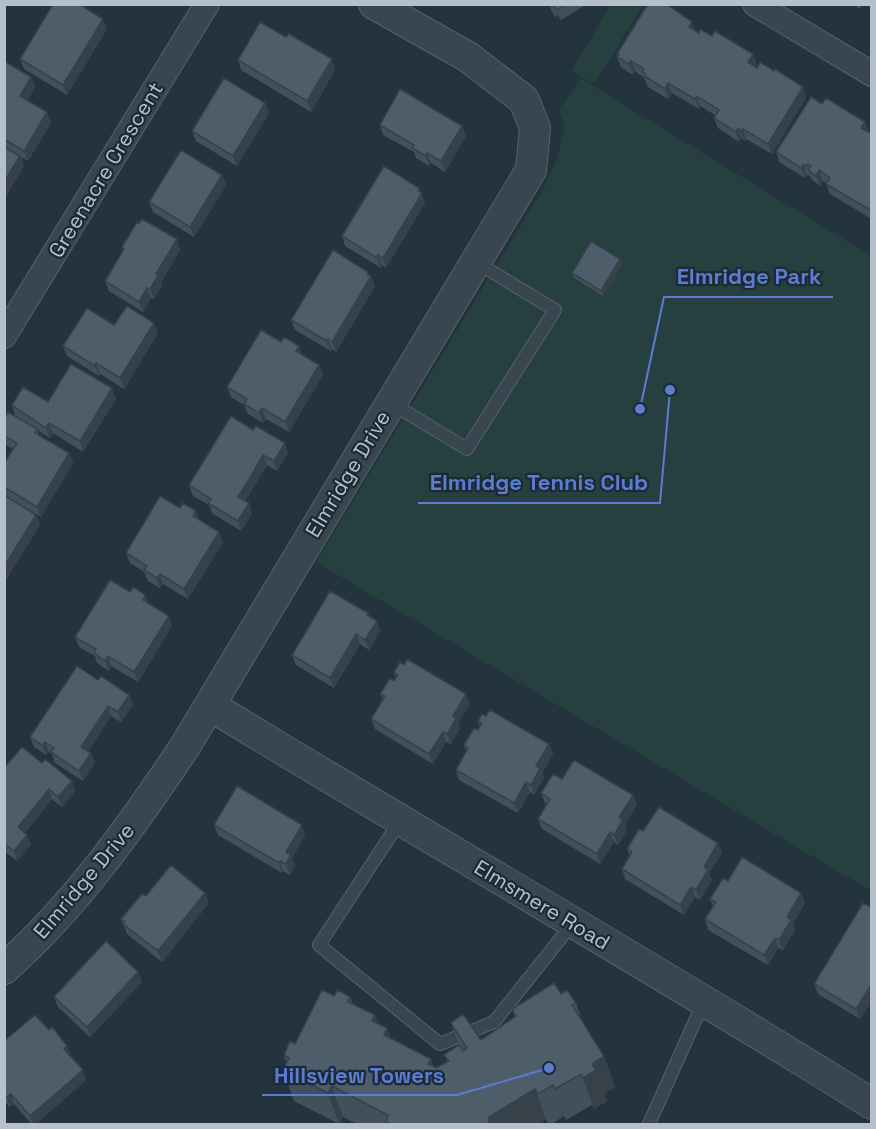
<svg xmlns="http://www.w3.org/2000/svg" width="876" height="1129" viewBox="0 0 876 1129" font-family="'Space Grotesk',sans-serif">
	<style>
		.green { fill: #26403f }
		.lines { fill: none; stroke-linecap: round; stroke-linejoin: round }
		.service-casing { stroke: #56636d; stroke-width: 14 }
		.minor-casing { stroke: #56636d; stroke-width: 26 }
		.tertiary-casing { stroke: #56636d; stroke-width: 32 }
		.service { stroke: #39454f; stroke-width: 12 }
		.minor { stroke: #39454f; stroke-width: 24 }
		.tertiary { stroke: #39454f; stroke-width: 30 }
		.wall { fill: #42505b }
		.shaded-wall { fill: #36414a }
		.building { fill: #4d5d6a; stroke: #36414a; stroke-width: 1.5 }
		.labels { text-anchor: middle; stroke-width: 4.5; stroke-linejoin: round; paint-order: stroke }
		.street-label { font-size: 21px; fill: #b5c0ca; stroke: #1d2a34 }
		.leader { fill: none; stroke: #5a7cd2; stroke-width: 2 }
		.callout-dot { fill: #5a7cd2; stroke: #1d2a34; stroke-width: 2 }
		.callout-label { font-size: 22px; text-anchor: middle; font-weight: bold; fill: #5a7cd2; stroke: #1d2a34; stroke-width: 4.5; stroke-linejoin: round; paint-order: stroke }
	</style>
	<rect width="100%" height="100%" fill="#24343f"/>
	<path class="green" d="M 611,5 L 643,5 L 594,84 L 571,71 Z
		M 580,78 L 871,256 L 871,891 L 316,562 L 545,186 L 557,159 L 565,127 L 559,110 Z"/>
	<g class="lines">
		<g class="service-casing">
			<path id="service" d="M 391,403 L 467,449 L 555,310 L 476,262
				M 400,821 L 319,945 L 440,1044 L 494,1022 L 573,923
				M 649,1124 L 704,1001"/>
		</g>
		<g class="minor-casing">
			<path id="minor" d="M 755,4 L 872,74
				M 4,336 L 207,4"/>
		</g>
		<g class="tertiary-casing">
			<path id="tertiary" d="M 211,706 C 430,840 654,967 872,1104
				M 4,969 C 76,905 131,827 184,748 L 531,170 L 535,128 L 524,100 L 468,57 L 374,4"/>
		</g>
		<use href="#service" class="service"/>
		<use href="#minor" class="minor"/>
		<use href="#tertiary" class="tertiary"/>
	</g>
	<path class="wall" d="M 548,4 L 587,4 L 561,20 L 558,15 L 555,17 Z
		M 853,4 L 862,4 L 860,9 Z
		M 107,29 L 67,95 L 24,69 L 20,59 Z
		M 695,31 L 699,33 L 712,36 L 753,54 L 757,65 L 756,67 L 806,98 L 772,154 L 746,139 L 745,141 L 742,138 L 739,142 L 718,128 L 714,118 L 715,115 L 700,106 L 699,109 L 672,93 L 668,99 L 648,87 L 644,78 L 635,71 L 633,75 L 621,67 L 617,57 L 618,56 L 617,54 Z
		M 286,37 L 335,70 L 311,112 L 241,70 L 238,60 Z
		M 4,61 L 31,77 L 35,87 L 27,101 L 47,112 L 51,123 L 28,161 L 21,157 L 24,166 L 4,199 Z
		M 265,103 L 269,113 L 237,166 L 196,141 L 192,131 Z
		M 380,125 L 462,126 L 466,136 L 445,172 L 431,163 L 429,166 L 416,158 L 414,152 L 383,135 Z
		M 869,132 L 871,133 L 872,132 L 872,219 L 830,194 L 826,184 L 826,183 L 823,181 L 820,186 L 812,180 L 810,176 L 807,175 L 805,178 L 779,162 L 776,152 Z
		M 222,175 L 226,185 L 194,237 L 153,212 L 149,202 Z
		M 419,188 L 425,203 L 386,268 L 382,265 L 381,268 L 345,246 L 342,236 Z
		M 177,239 L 180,250 L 161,283 L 162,285 L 154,299 L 151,298 L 143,312 L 109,291 L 105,281 L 123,251 L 122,247 Z
		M 620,259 L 622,265 L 603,296 L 574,278 L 572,273 Z
		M 370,276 L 371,276 L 375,286 L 336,352 L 332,349 L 331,351 L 295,330 L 291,320 Z
		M 114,325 L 158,333 L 124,389 L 100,374 L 99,376 L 67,356 L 63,346 Z
		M 302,355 L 319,365 L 323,375 L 289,432 L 266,419 L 263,423 L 248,414 L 244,405 L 231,397 L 227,387 Z
		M 116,399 L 83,452 L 53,433 L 50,438 L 37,430 L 40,436 L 69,453 L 73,463 L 41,517 L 11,499 L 36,515 L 40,525 L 7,578 L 4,576 L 4,464 L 13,449 L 4,444 L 4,418 L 30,425 L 15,416 L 12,405 L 48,402 Z
		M 253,430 L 288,453 L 277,471 L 267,465 L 254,486 L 245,501 L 249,503 L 252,513 L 241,531 L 212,513 L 209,505 L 193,496 L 189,485 Z
		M 199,520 L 223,542 L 188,599 L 163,584 L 160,588 L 148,581 L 144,572 L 130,563 L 126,553 Z
		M 130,592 L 145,595 L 148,603 L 172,626 L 138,682 L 111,666 L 109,671 L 97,663 L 95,656 L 79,647 L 75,637 Z
		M 368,613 L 369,616 L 380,631 L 369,650 L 360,644 L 334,688 L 296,665 L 292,655 Z
		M 394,672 L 470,704 L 458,723 L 460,728 L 451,744 L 446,742 L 433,764 L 375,729 L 371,719 L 383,700 L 380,694 L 394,681 L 396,678 Z
		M 98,680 L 129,695 L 133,705 L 121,722 L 111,716 L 88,751 L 91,753 L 95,763 L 83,781 L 55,763 L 52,754 L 49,752 L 46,755 L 34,747 L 30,737 Z
		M 486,716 L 549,744 L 553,754 L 542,773 L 544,778 L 534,795 L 530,792 L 518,813 L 459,780 L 456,770 L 466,751 L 464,745 L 478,730 L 480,727 L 478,721 Z
		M 42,763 L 72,781 L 75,791 L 62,807 L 52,799 L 25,833 L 27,835 L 31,845 L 17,861 L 4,851 L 4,768 Z
		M 541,793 L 633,795 L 637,805 L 625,824 L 627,830 L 618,845 L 614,842 L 600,864 L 542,829 L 538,819 L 547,805 L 545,803 Z
		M 214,825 L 305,835 L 292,858 L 295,865 L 290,875 L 283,871 L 282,873 L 218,835 Z
		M 643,831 L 718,843 L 722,853 L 709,873 L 712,880 L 700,900 L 695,897 L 684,915 L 625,879 L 622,869 L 630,856 L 627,849 Z
		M 728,881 L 801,893 L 805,903 L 793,924 L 795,930 L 783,950 L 778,948 L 768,965 L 708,930 L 705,919 L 713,906 L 710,899 Z
		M 146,896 L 209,903 L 162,962 L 127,934 L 121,919 Z
		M 872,908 L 872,1001 L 860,1019 L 818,994 L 814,984 Z
		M 138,972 L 142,982 L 90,1037 L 58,1007 L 54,997 Z
		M 561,994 L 576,1003 L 583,1023 L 604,1056 L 615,1087 L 604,1094 L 607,1101 L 594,1109 L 592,1105 L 566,1120 L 564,1116 L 550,1125 L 549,1125 L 546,1119 L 537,1125 L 359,1125 L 343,1117 L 339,1124 L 294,1101 L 283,1070 L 286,1063 L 284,1055 L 295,1044 L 350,997 L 353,1004 L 375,1015 L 378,1024 L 387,1028 L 391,1038 L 431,1059 L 434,1067 L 436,1068 L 447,1062 L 444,1055 L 459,1046 L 451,1023 L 481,1040 L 515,1018 L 512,1009 Z
		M 49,1030 L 67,1046 L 71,1056 L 86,1080 L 35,1125 L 32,1125 L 14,1104 L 10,1107 L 4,1101 L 4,1041 Z"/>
	<path class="shaded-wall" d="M 103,19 L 107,29 L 67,95 L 63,85 Z
		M 692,22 L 696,32 L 689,27 Z
		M 753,54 L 757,65 L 752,72 L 748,62 Z
		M 332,59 L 335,70 L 311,112 L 307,101 Z
		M 631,61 L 635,71 L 633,75 L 629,64 Z
		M 31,77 L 35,87 L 23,106 L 20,96 Z
		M 668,83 L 672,93 L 668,99 L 665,89 Z
		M 803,87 L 806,98 L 772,154 L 768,144 Z
		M 697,96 L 700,106 L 699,109 L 695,99 Z
		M 265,103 L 269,113 L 237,166 L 233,156 Z
		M 47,112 L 51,123 L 28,161 L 24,151 Z
		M 865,122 L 869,132 L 861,128 Z
		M 462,126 L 466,136 L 445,172 L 441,161 Z
		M 738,128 L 742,138 L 739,142 L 736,132 Z
		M 743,129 L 746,139 L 745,141 L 741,131 Z
		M 427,153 L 431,163 L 429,166 L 426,156 Z
		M 20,156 L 24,166 L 4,199 L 4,182 Z
		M 803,165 L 807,175 L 805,178 L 801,168 Z
		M 819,170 L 823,181 L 820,186 L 816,176 Z
		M 222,175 L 226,185 L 194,237 L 190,227 Z
		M 419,188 L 425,203 L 386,268 L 383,258 Z
		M 177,239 L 180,250 L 161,283 L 162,285 L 154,299 L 150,289 L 156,274 Z
		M 378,255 L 382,265 L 381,268 L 377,258 Z
		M 620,259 L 622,265 L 603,296 L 601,291 Z
		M 368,272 L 375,286 L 336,352 L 332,342 Z
		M 147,288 L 151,298 L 143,312 L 139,302 Z
		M 154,323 L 158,333 L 124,389 L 120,378 Z
		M 328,339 L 332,349 L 331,351 L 327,341 Z
		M 299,346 L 303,356 L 296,351 Z
		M 96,363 L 100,374 L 99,376 L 95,366 Z
		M 319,365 L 323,375 L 289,432 L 285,422 Z
		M 112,388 L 116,399 L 83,452 L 80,441 Z
		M 262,408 L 266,419 L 263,423 L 259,413 Z
		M 49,423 L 53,433 L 50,438 L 46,428 Z
		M 285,443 L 288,453 L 277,471 L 274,461 Z
		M 69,453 L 73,463 L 41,517 L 37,507 Z
		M 263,455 L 267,465 L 242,507 L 238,497 Z
		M 249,503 L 252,513 L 241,531 L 238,521 Z
		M 196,511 L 200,521 L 193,516 Z
		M 36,515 L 40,525 L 7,578 L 4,570 L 4,567 Z
		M 219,532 L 223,542 L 188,599 L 184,589 Z
		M 160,574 L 163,584 L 160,588 L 157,578 Z
		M 145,595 L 149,605 L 143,600 Z
		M 169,616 L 172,626 L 138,682 L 134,672 Z
		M 377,621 L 380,631 L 369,650 L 365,640 Z
		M 356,634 L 360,644 L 334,688 L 330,678 Z
		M 108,656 L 111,666 L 109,671 L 105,661 Z
		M 466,694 L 470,704 L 458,723 L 460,728 L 451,744 L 447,734 L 453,716 Z
		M 129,695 L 133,705 L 121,722 L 118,712 Z
		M 108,706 L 111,716 L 85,757 L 81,747 Z
		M 443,732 L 446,742 L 433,764 L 429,754 Z
		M 45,742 L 49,752 L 46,755 L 42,745 Z
		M 549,744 L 553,754 L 542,773 L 544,778 L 534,795 L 531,785 L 536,766 Z
		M 91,753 L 95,763 L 83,781 L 79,771 Z
		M 72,781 L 75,791 L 62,807 L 58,797 Z
		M 526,782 L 530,792 L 518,813 L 514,803 Z
		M 49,789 L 52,799 L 22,837 L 18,827 Z
		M 633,795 L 637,805 L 625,824 L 627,830 L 618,845 L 614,835 L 619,817 Z
		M 302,825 L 305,835 L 292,858 L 295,865 L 290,875 L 286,864 L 286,852 Z
		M 610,832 L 614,842 L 600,864 L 597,854 Z
		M 27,835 L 31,845 L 17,861 L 14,851 Z
		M 718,843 L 722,853 L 709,873 L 712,880 L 700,900 L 696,890 L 704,867 Z
		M 280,861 L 283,871 L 282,873 L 279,863 Z
		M 691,887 L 695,897 L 684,915 L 680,905 Z
		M 205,893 L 209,903 L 162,962 L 158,951 Z
		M 801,893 L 805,903 L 793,924 L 795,930 L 783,950 L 779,940 L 787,917 Z
		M 775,938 L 778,948 L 768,965 L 764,955 Z
		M 138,972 L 142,982 L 90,1037 L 87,1027 Z
		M 872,984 L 872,1001 L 860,1019 L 856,1009 Z
		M 375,1015 L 386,1046 L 372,1021 Z
		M 387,1028 L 398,1059 L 384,1035 Z
		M 67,1046 L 71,1056 L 68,1059 L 64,1049 Z
		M 604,1056 L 615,1087 L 604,1094 L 607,1101 L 594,1109 L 583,1078 L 592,1064 Z
		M 431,1059 L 442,1089 L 428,1064 Z
		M 83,1070 L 86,1080 L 35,1125 L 33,1125 L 30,1116 Z
		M 332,1086 L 343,1117 L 339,1124 L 328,1093 Z
		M 535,1089 L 546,1119 L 537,1125 L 488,1125 L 489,1117 Z
		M 11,1094 L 14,1104 L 10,1107 L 7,1097 Z"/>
	<path class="building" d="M 53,4 L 79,4 L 103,19 L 63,85 L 20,59 Z
		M 550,4 L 566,4 L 557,10 L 554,5 L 551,7 Z
		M 648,4 L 666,4 L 692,22 L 689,27 L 699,33 L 700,29 L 712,36 L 715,31 L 753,54 L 748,62 L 757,68 L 760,62 L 774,71 L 775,69 L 803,87 L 768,144 L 743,129 L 741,131 L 738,128 L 736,132 L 714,118 L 719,110 L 697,96 L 695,99 L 668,83 L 665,89 L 644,76 L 646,74 L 642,72 L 644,69 L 631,61 L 629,64 L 617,57 L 619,54 L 617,54 Z
		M 260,22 L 286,37 L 289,34 L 332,59 L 307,101 L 238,60 Z
		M 4,61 L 31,77 L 20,96 L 47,112 L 24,151 L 4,139 Z
		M 224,78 L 265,103 L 233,156 L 192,131 Z
		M 400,89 L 462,126 L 441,161 L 427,153 L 426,156 L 412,148 L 414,145 L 380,125 Z
		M 811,97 L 822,104 L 826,98 L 865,122 L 861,128 L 871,133 L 872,132 L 872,211 L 826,184 L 830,178 L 819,170 L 816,176 L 808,170 L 811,166 L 808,164 L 806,166 L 803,165 L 801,168 L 776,152 Z
		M 4,147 L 20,156 L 4,182 Z
		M 181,150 L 222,175 L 190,227 L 149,202 Z
		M 384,166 L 419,188 L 418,191 L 422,193 L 383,258 L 378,255 L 377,258 L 342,236 Z
		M 142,219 L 177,239 L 156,274 L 158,275 L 150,289 L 147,288 L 139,302 L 105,281 L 124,249 L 122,247 L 137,222 L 139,223 Z
		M 591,241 L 620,259 L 601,291 L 572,273 Z
		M 333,250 L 368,272 L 367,274 L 371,276 L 332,342 L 328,339 L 327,341 L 291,320 Z
		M 127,306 L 154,323 L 120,378 L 96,363 L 95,366 L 63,346 L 87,308 L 114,325 Z
		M 261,330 L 281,342 L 284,337 L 299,346 L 296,351 L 319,365 L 285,422 L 262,408 L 259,413 L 244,404 L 247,399 L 227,387 Z
		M 71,364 L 112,388 L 80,441 L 49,423 L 46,428 L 12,405 L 23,387 L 48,402 Z
		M 8,412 L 37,429 L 35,433 L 69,453 L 37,507 L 4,487 L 4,464 L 17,443 L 4,436 L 4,418 Z
		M 231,416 L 253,430 L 256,426 L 285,443 L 274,461 L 263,455 L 251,476 L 238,497 L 249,503 L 238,521 L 208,503 L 211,499 L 189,485 Z
		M 4,495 L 36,515 L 4,567 Z
		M 160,496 L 180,508 L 183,503 L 196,511 L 193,516 L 219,532 L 184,589 L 160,574 L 157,578 L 144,570 L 147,566 L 126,553 Z
		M 110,580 L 130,592 L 133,587 L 145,595 L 143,600 L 169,616 L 134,672 L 108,656 L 105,661 L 94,653 L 96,649 L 75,637 Z
		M 330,591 L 368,613 L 367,615 L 377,621 L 365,640 L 356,634 L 330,678 L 292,655 Z
		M 407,659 L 466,694 L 453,716 L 456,718 L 447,734 L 443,732 L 429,754 L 371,719 L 385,696 L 380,694 L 390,678 L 394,681 L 398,675 L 394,672 L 400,662 L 404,665 Z
		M 77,666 L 98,680 L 101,676 L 129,695 L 118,712 L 108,706 L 81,747 L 91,753 L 79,771 L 51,752 L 54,748 L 45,742 L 42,745 L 30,737 Z
		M 490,710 L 549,744 L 536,766 L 540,768 L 531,785 L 526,782 L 514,803 L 456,770 L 468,748 L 464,745 L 474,728 L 478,730 L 482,723 L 478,721 L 482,714 L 486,716 Z
		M 22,747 L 42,763 L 45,759 L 72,781 L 58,797 L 49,789 L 18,827 L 27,835 L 14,851 L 4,844 L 4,768 Z
		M 574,760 L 633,795 L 619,817 L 623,820 L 614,835 L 610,832 L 597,854 L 538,819 L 550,799 L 541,793 L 553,774 L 562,779 Z
		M 237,786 L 302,825 L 286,852 L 291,855 L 286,864 L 280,861 L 279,863 L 214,825 Z
		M 659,807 L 718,843 L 704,867 L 708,870 L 696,890 L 691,887 L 680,905 L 622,869 L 632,852 L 627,849 L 639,829 L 643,831 Z
		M 742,857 L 801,893 L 787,917 L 791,920 L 779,940 L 775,938 L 764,955 L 705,919 L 716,902 L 710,899 L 723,878 L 728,881 Z
		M 171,865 L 205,893 L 158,951 L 123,924 L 125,922 L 121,919 L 142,894 L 146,896 Z
		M 863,903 L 872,908 L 872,984 L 856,1009 L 814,984 Z
		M 106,941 L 138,972 L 87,1027 L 54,997 Z
		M 554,983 L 561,994 L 567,990 L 576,1003 L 572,1005 L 604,1056 L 592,1064 L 596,1070 L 583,1078 L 581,1074 L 555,1089 L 553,1085 L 538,1094 L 535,1089 L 489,1117 L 488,1125 L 392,1125 L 386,1121 L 388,1115 L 332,1086 L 328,1093 L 283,1070 L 289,1058 L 284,1055 L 290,1041 L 295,1044 L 322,990 L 334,996 L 338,990 L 350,997 L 348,1002 L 375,1015 L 372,1021 L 387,1028 L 384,1035 L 431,1059 L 428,1064 L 436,1068 L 449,1061 L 444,1055 L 459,1045 L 463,1051 L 467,1048 L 451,1023 L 463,1014 L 481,1040 L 516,1016 L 512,1009 Z
		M 35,1015 L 49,1030 L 52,1027 L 67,1046 L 64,1049 L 83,1070 L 30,1116 L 11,1094 L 7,1097 L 4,1095 L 4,1041 Z"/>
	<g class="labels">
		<g class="street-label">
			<text transform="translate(106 170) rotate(-59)" y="7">Greenacre Crescent</text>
			<text transform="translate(348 474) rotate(-59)" y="7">Elmridge Drive</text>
			<text transform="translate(84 881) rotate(-50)" y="7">Elmridge Drive</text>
			<text transform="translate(542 905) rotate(31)" y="7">Elmsmere Road</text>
		</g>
	</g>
	<path class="leader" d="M640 409L664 297H833M670 390L660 503H418M549 1068L457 1095H262"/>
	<g class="callout-dot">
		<circle cx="640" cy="409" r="6"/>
		<circle cx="670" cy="390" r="6"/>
		<circle cx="549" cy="1068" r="6"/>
	</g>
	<g class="callout-label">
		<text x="749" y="284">Elmridge Park</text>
		<text x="539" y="490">Elmridge Tennis Club</text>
		<text x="359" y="1083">Hillsview Towers</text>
	</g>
	<rect width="876" height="1129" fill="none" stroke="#b5c0ca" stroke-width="12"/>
</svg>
